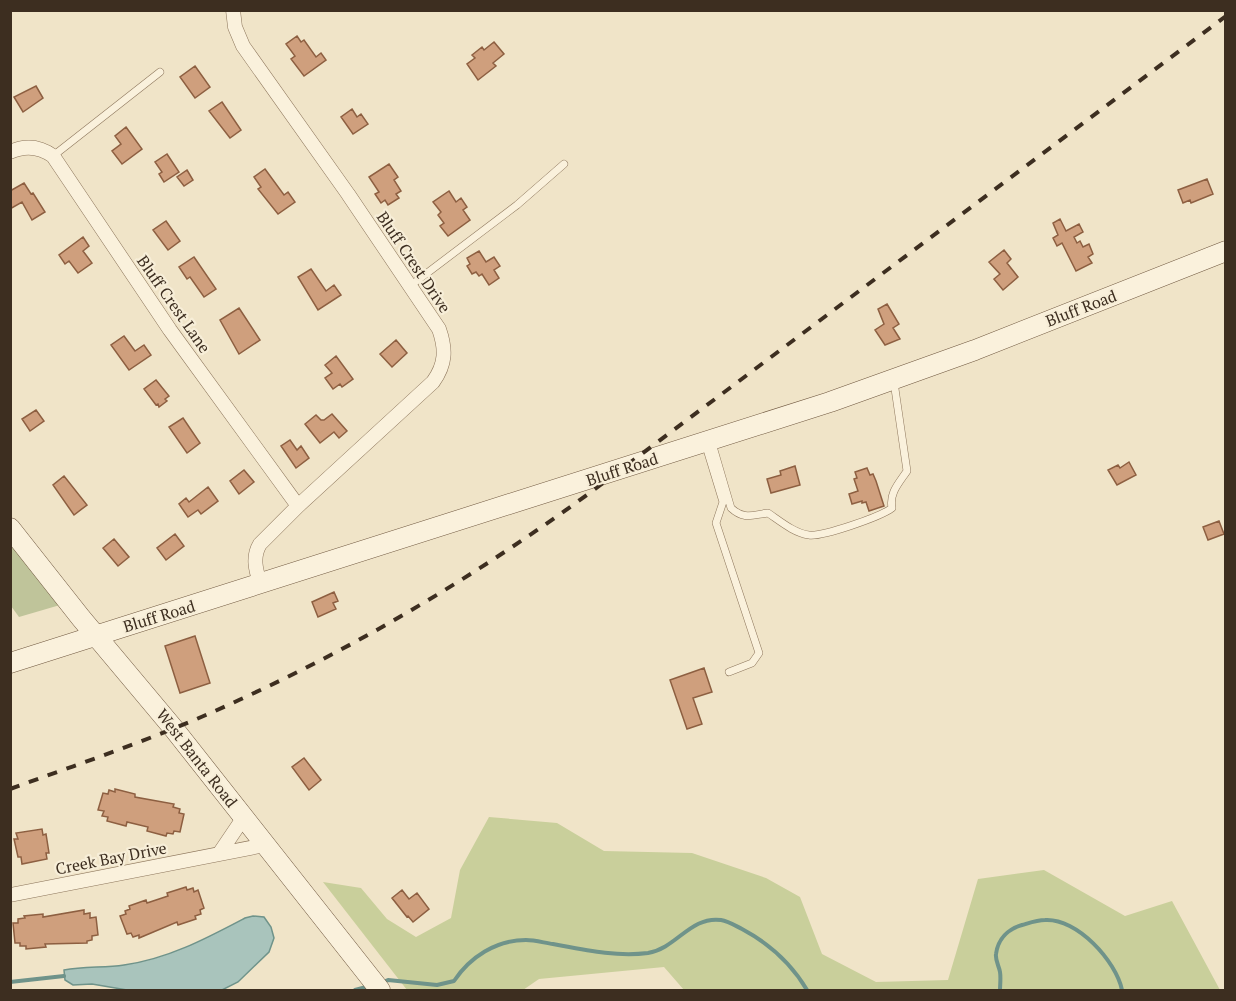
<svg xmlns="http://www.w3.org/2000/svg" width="1236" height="1001" viewBox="0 0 1236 1001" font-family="'PT Serif',serif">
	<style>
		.green { fill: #c9cf9b }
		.cemetery { fill: #bfc49a }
		.water { fill: #a9c4bc; stroke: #6f938a; stroke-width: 1.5 }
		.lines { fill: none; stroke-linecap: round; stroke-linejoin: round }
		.stream { stroke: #6f938a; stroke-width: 4 }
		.building { fill: #cf9f7d; stroke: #8d5f41; stroke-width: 1.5 }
		.lane-casing { stroke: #8d765c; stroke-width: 8 }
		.street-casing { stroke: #8d765c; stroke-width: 15 }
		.secondary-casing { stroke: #6f573f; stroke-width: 21 }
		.lane { stroke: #faf1dc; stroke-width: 7 }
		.street { stroke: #faf1dc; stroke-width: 14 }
		.secondary { stroke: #faf1dc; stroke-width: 20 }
		.rail { stroke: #3d2e20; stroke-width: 4; stroke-dasharray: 10 10; stroke-linecap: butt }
		.labels { text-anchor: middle; stroke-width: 4.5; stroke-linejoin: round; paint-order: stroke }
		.street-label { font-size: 16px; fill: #3d2e20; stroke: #f7eed8 }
	</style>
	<rect width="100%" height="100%" fill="#f0e4c8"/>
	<path class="green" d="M 489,817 L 557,823 L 604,851 L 692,853 L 766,878 L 800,897 L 822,954 L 876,982 L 948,980 L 978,879 L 1044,870 L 1125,916 L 1172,901 L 1220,990 L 684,990 L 664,967 L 539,979 L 523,990 L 407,990 L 323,882 L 361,888 L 387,919 L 416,937 L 451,918 L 460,870 Z"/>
	<path class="cemetery" d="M 10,540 L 60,605 L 19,617 L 11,606 Z"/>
	<path class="water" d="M 253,916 L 264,917 L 271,927 L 274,938 L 269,952 L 238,982 L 222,990 L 127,990 L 92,984 L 73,985 L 65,980 L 64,970 C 84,966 104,968 124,965 C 168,959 207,938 245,918 Z"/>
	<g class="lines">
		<path class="stream" d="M 10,982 L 64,976
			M 383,982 L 388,980 L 437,985 L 454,981 C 470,957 496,940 526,940 C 535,940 545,943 553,944 C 585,950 616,957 648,953 C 677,948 690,916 721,920 C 728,921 736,926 742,929 C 770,944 791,963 807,990
			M 355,990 L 370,986
			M 1000,990 C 1000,985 1001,978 1000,972 C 999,966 995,960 996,954 C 998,939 1008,929 1022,925 C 1029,923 1037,920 1045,920 C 1077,918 1116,961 1122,990"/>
	</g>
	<path class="building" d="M 297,36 L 301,42 L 304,40 L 316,57 L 321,53 L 326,60 L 304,76 L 291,59 L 295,56 L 286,44 Z
		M 494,42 L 504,54 L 493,63 L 496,66 L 478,80 L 467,64 L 475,58 L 472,55 L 482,47 L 484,50 Z
		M 195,66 L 210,87 L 195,98 L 180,77 Z
		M 36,86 L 43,98 L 23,112 L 14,97 Z
		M 222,102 L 241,130 L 230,138 L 209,111 Z
		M 352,109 L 357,117 L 361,114 L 368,124 L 353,134 L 341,117 Z
		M 126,127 L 142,149 L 122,164 L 112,151 L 121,144 L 115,136 Z
		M 167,154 L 179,172 L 164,182 L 159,174 L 162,172 L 155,162 Z
		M 389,164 L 398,177 L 394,180 L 401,191 L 396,194 L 399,198 L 388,205 L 385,200 L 381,203 L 375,194 L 379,192 L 369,177 Z
		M 265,169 L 284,195 L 288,192 L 295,202 L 278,214 L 258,189 L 261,187 L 254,177 Z
		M 187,170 L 193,180 L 184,186 L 177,177 Z
		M 1207,179 L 1213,194 L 1191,203 L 1190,200 L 1183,203 L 1178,190 Z
		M 24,183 L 31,194 L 33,193 L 45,212 L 32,220 L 22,202 L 10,209 L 10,191 Z
		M 449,191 L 456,202 L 461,198 L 467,207 L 463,210 L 470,220 L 448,236 L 440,226 L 444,223 L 438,215 L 441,212 L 433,202 Z
		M 1060,219 L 1066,231 L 1079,224 L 1083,232 L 1074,237 L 1077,243 L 1080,241 L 1083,247 L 1089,244 L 1093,254 L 1088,257 L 1092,263 L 1076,271 L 1062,243 L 1057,246 L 1053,238 L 1058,235 L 1053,223 Z
		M 166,221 L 180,241 L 168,250 L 153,230 Z
		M 83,237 L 89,246 L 83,251 L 92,263 L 78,273 L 69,261 L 65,264 L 59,255 Z
		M 1004,250 L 1011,259 L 1007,263 L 1018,277 L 1003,290 L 994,279 L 1000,274 L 989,262 Z
		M 479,251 L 486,262 L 494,257 L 500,266 L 494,270 L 499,278 L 489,285 L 482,274 L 479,276 L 476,272 L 472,274 L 467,266 L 470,264 L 467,258 Z
		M 194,257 L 216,289 L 204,297 L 190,277 L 187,279 L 179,267 Z
		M 311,269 L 326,291 L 334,285 L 341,295 L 318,310 L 298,277 Z
		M 887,304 L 899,324 L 893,328 L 900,339 L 885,345 L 875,330 L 884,324 L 878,309 Z
		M 239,308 L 260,340 L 239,354 L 220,320 Z
		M 124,336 L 135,351 L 144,345 L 151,355 L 129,370 L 111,345 Z
		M 396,340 L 407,353 L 392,367 L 380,354 Z
		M 336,356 L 353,379 L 342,387 L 340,384 L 333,389 L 325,378 L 332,373 L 325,365 Z
		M 156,380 L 169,396 L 165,399 L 167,401 L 159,407 L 158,404 L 156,405 L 144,389 Z
		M 36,410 L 44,421 L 30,431 L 22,419 Z
		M 332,414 L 347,431 L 339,438 L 334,432 L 320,443 L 305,424 L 316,415 L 321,420 L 324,420 Z
		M 183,418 L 200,443 L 187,453 L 169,427 Z
		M 290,440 L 297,450 L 301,446 L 309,458 L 296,468 L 281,446 Z
		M 1129,462 L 1136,475 L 1117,485 L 1108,470 L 1118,465 L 1120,468 Z
		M 795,466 L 800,485 L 771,493 L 767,479 L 781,475 L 780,471 Z
		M 867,468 L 870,475 L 873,474 L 876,481 L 884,506 L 869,511 L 866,502 L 862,503 L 862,501 L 852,504 L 849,494 L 858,491 L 854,479 L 857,478 L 855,472 Z
		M 244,470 L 254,482 L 239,494 L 230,481 Z
		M 64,476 L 87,505 L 74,515 L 53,485 Z
		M 208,487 L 218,501 L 201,514 L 198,510 L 188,517 L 179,504 L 186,498 L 189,502 Z
		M 1219,521 L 1224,534 L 1208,540 L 1203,527 Z
		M 175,534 L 184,546 L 166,560 L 157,548 Z
		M 114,539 L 129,557 L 118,566 L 103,548 Z
		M 334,592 L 338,601 L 333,603 L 336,609 L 318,617 L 312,602 Z
		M 195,636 L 210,683 L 180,693 L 165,646 Z
		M 704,668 L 712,692 L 693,698 L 702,724 L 687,729 L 670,680 Z
		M 304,758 L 321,780 L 309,790 L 292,767 Z
		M 115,789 L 135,794 L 135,797 L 174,804 L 173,807 L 180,809 L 179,813 L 184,814 L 180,832 L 174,831 L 173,834 L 167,833 L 166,836 L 147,831 L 148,827 L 127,822 L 126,826 L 107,821 L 108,817 L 102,816 L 104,811 L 98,810 L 103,793 L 108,794 L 109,790 L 115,792 Z
		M 42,829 L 43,835 L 46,834 L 49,853 L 46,853 L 47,859 L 22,864 L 21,857 L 18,857 L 14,839 L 18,839 L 16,833 Z
		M 186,887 L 187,890 L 193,888 L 194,892 L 198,890 L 204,908 L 200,910 L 201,914 L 195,916 L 196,919 L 178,925 L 177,922 L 139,938 L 139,935 L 133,937 L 131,933 L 127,934 L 120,916 L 126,914 L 125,911 L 130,909 L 129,906 L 146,900 L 147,903 L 168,896 L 167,893 Z
		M 402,890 L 409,899 L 417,893 L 429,909 L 413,922 L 408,916 L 407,917 L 392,898 Z
		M 84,910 L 84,914 L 90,913 L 90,918 L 96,917 L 98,935 L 92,936 L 92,940 L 87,941 L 87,943 L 45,944 L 46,947 L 26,949 L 26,946 L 20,946 L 20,943 L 15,943 L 13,923 L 18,923 L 18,919 L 25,918 L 24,916 L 43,914 L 43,917 Z"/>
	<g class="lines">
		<g class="lane-casing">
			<path id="lane" d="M 53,156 L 160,72
				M 410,286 L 517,205 L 564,164
				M 705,443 L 723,502 L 716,523 L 759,653 L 752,663 L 729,672
				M 712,443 L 731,508 C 744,520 752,515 768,513 C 780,521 794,533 809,535 C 822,537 880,517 892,508 C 889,493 899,483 907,471 L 894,382"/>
		</g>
		<g class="street-casing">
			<path id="street" d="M 233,10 L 235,27 L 243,46 L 348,194 L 439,329 C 446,349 446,364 433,382 L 298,506 L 260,544 C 252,557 256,570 260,584
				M 10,152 C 25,145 39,146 53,156 L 170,330 L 298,506
				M 219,854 L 244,817
				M 10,895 L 265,845"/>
		</g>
		<g class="secondary-casing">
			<path id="secondary" d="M 10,528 L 81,618 L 174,729 L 380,990
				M 10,663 L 830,402 L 975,350 L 1226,251"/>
		</g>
		<use href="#lane" class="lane"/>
		<use href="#street" class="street"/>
		<use href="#secondary" class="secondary"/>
		<path class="rail" d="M 10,789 C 87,761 165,735 239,700 C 364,643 481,572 591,492 L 1226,16"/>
	</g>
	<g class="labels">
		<g class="street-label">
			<text transform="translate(414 262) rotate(56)" y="6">Bluff Crest Drive</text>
			<text transform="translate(174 304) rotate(55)" y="6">Bluff Crest Lane</text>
			<text transform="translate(1081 308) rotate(-21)" y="6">Bluff Road</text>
			<text transform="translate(622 469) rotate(-18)" y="6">Bluff Road</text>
			<text transform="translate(159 616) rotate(-17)" y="6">Bluff Road</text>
			<text transform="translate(197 758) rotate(52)" y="6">West Banta Road</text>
			<text transform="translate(111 858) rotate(-11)" y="6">Creek Bay Drive</text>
		</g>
	</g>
	<rect width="1236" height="1001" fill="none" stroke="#3d2e20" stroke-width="24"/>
</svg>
